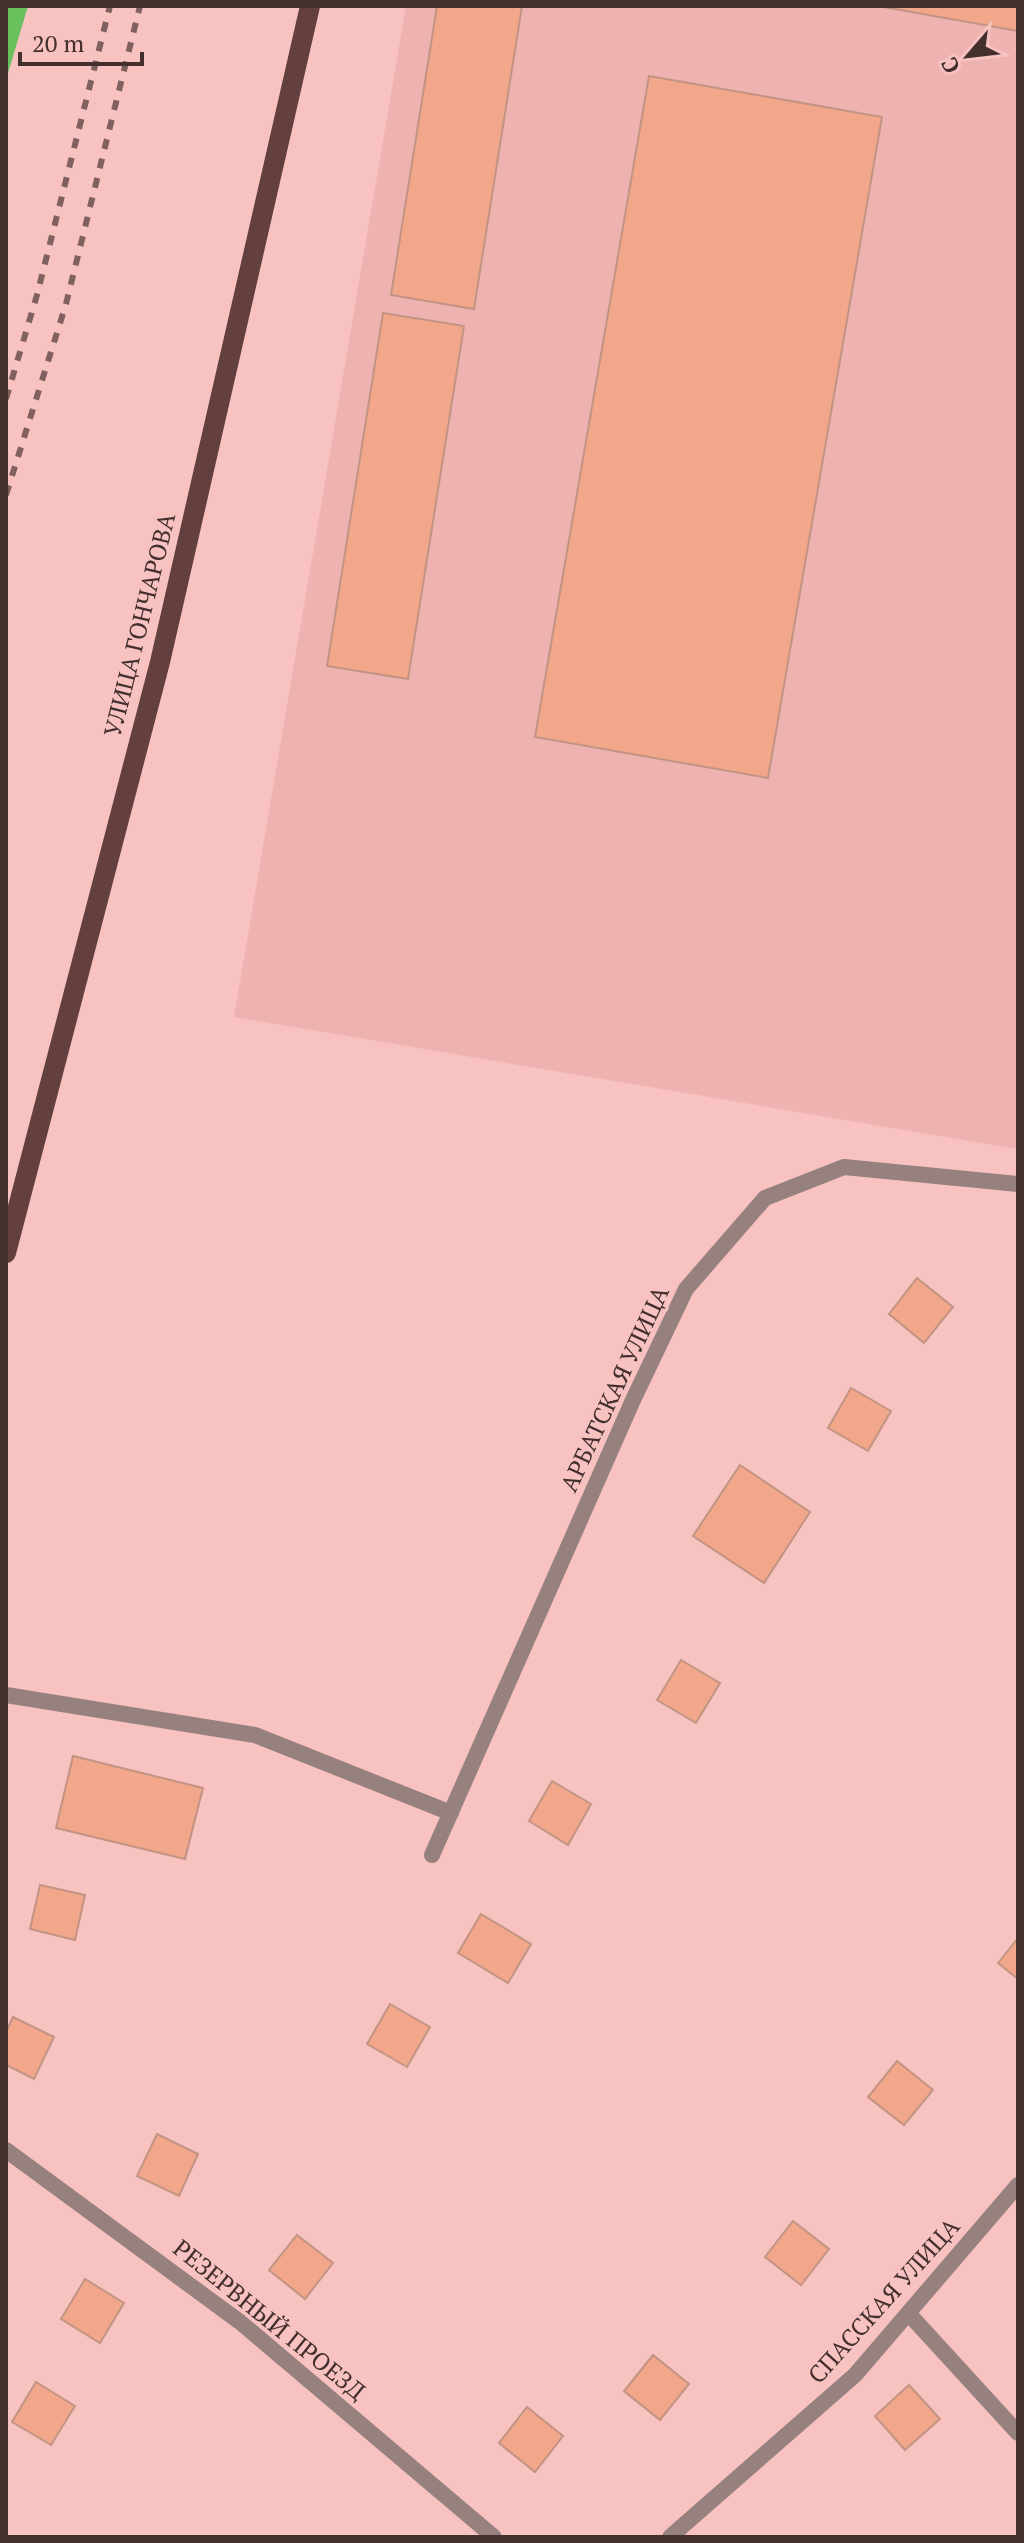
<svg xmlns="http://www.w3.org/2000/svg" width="1024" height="2543" viewBox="0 0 1024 2543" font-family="'PT Serif',serif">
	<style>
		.built { fill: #eeb3b0 }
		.green { fill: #69c05d }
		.building { fill: #f2a68a; stroke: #c19483; stroke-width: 2 }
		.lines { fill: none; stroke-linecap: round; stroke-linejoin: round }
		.lane { stroke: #97817f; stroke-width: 16 }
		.street { stroke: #97817f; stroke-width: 16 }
		.primary { stroke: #633f3e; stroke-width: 20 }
		.rail { stroke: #80615f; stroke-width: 6; stroke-dasharray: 10 10; stroke-linecap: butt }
		.labels { text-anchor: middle; stroke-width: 6; stroke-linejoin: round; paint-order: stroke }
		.street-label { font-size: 24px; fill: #432f2e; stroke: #f7c2c0 }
	</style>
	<rect width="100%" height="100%" fill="#f7c2c0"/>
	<path class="built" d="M 406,6 L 1018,6 L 1018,1149 L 234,1017 Z"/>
	<path class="green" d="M 6,6 L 28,6 L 6,80 Z"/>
	<path class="building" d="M 437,6 L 522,6 L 474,309 L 391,295 Z
		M 878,6 L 1018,6 L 1018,31 Z
		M 649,76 L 882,117 L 768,778 L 535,737 Z
		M 383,313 L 464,326 L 408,679 L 327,666 Z
		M 917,1278 L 953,1307 L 924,1343 L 889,1314 Z
		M 851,1388 L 891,1411 L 868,1451 L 828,1428 Z
		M 740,1465 L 810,1512 L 764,1583 L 693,1536 Z
		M 681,1660 L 720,1683 L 696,1723 L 657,1700 Z
		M 73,1756 L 203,1788 L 185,1859 L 56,1828 Z
		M 552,1781 L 591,1804 L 568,1845 L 529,1821 Z
		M 40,1885 L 85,1895 L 75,1940 L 30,1929 Z
		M 481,1914 L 531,1944 L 508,1983 L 458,1953 Z
		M 1018,1938 L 1018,1979 L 998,1963 Z
		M 390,2004 L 430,2027 L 407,2067 L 367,2044 Z
		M 13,2017 L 54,2037 L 34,2079 L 6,2065 L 6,2032 Z
		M 897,2061 L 933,2090 L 904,2125 L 868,2097 Z
		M 157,2134 L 198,2154 L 179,2196 L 137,2176 Z
		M 793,2221 L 829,2249 L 801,2285 L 765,2257 Z
		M 297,2235 L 333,2263 L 305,2299 L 269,2270 Z
		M 85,2279 L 124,2303 L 100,2343 L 61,2319 Z
		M 653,2355 L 689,2384 L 660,2420 L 624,2391 Z
		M 36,2382 L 75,2406 L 51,2445 L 12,2422 Z
		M 909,2385 L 940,2419 L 905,2450 L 875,2416 Z
		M 527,2407 L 563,2436 L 535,2472 L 499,2443 Z"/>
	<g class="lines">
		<path class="lane" d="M 6,2150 L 240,2322 L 494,2537
			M 909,2314 L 1018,2433"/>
		<path class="street" d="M 6,1695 L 255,1735 L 451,1813
			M 432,1855 L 633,1400 L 686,1289 L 765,1198 L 844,1167 L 1018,1184
			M 670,2537 L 855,2375 L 1018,2185"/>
		<path class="primary" d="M 6,1253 L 160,662 L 310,6"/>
		<path class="rail" d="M 6,399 L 37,295 L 110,6
			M 6,495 L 66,304 L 140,6"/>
	</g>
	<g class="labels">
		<g class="street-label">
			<text transform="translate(140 625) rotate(-76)" y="8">УЛИЦА ГОНЧАРОВА</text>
			<text transform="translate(615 1389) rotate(-65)" y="8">АРБАТСКАЯ УЛИЦА</text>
			<text transform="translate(884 2301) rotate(-48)" y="8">СПАССКАЯ УЛИЦА</text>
			<text transform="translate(269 2320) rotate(39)" y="8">РЕЗЕРВНЫЙ ПРОЕЗД</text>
		</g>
	</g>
	<rect width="1024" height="2543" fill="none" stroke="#432f2e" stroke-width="16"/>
	<g transform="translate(968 56) rotate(242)" stroke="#f7c2c0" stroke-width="6" paint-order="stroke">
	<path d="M0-6L14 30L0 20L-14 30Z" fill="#432f2e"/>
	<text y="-12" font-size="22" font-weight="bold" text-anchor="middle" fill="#432f2e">С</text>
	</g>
	<path d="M20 52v12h122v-12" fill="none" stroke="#432f2e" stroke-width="4"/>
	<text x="32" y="52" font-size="24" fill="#432f2e" stroke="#f7c2c0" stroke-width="6" paint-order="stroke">20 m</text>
</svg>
